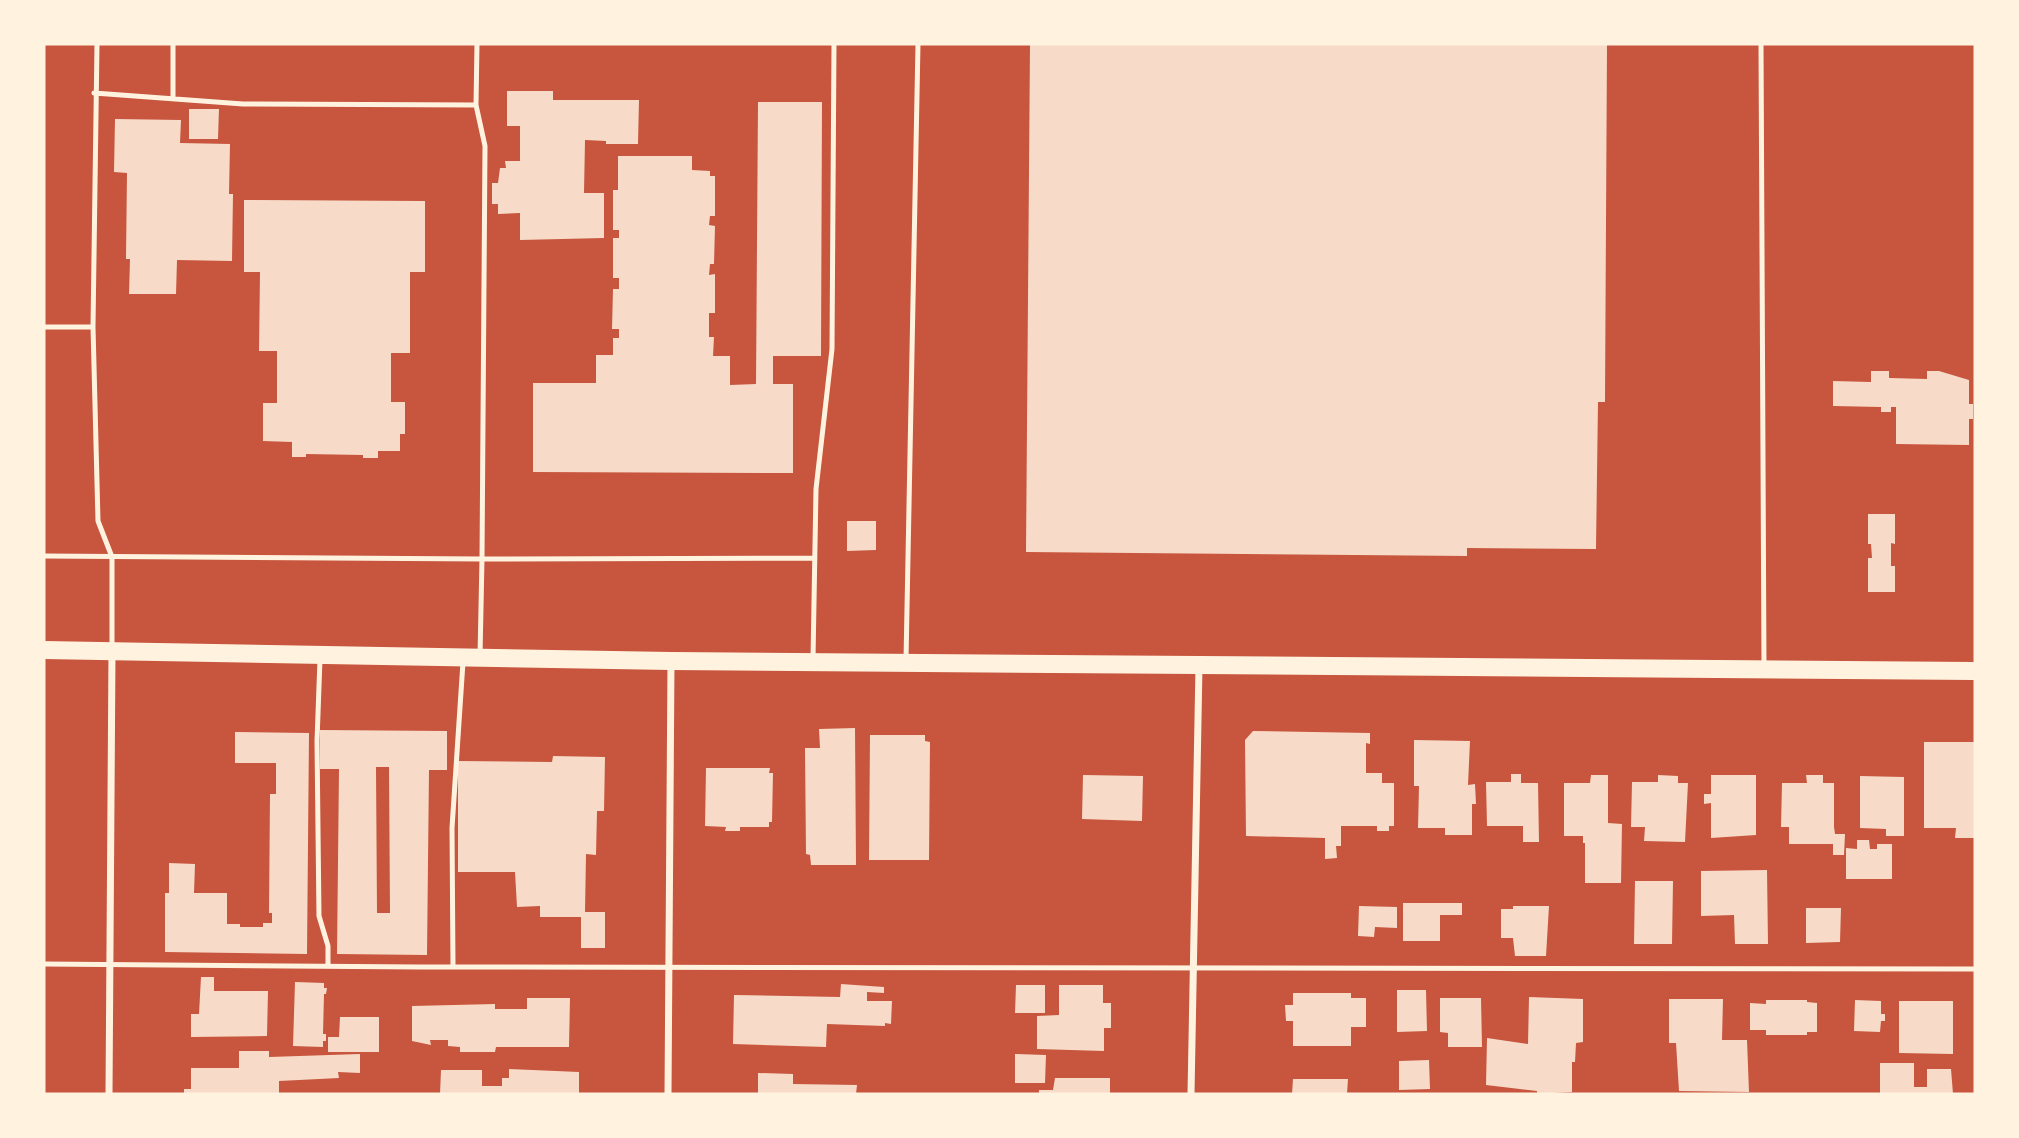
<svg xmlns="http://www.w3.org/2000/svg" width="2019" height="1138" viewBox="0 0 2019 1138" font-family="Rubik,sans-serif">
	<style>
		.building { fill: #f7dbc8; fill-rule: evenodd }
		.lines { fill: none; stroke-linecap: round; stroke-linejoin: round }
		.service { stroke: #fff3e0; stroke-width: 5 }
		.minor { stroke: #fff3e0; stroke-width: 7 }
		.primary { stroke: #fff3e0; stroke-width: 18 }
	</style>
	<rect width="100%" height="100%" fill="#c8553d"/>
	<path class="building" d="M 1030,44 L 1607,44 L 1605,402 L 1598,402 L 1596,549 L 1467,548 L 1467,556 L 1026,552 Z
		M 507,91 L 553,91 L 553,100 L 639,100 L 638,144 L 606,144 L 606,141 L 585,140 L 584,193 L 604,193 L 604,238 L 520,240 L 520,213 L 498,214 L 498,204 L 492,204 L 492,183 L 498,183 L 500,168 L 506,168 L 505,161 L 520,161 L 520,126 L 507,126 Z
		M 758,102 L 822,102 L 821,356 L 773,356 L 773,384 L 793,384 L 793,473 L 533,472 L 533,383 L 596,383 L 596,355 L 613,355 L 613,338 L 619,338 L 619,329 L 612,329 L 613,289 L 619,289 L 619,278 L 613,278 L 613,238 L 619,238 L 619,230 L 613,230 L 613,190 L 618,190 L 618,156 L 692,156 L 692,170 L 710,171 L 710,176 L 715,176 L 715,216 L 710,216 L 709,225 L 715,226 L 714,264 L 710,264 L 709,275 L 715,274 L 715,313 L 709,313 L 709,337 L 714,337 L 713,356 L 730,356 L 730,385 L 756,384 Z
		M 189,109 L 219,109 L 218,139 L 189,139 Z
		M 115,119 L 181,120 L 180,143 L 230,144 L 229,194 L 233,194 L 232,261 L 177,260 L 176,294 L 129,294 L 130,259 L 126,259 L 127,173 L 114,172 Z
		M 244,200 L 425,201 L 425,272 L 410,272 L 410,353 L 391,353 L 391,402 L 405,402 L 405,434 L 400,434 L 400,451 L 378,451 L 378,458 L 363,458 L 363,455 L 306,454 L 306,457 L 292,457 L 292,442 L 263,441 L 263,403 L 277,403 L 277,351 L 259,351 L 260,272 L 244,272 Z
		M 1871,371 L 1889,371 L 1889,378 L 1927,379 L 1927,371 L 1939,371 L 1969,380 L 1969,404 L 1973,404 L 1973,419 L 1969,419 L 1969,445 L 1896,444 L 1896,407 L 1891,407 L 1891,412 L 1881,412 L 1881,407 L 1833,406 L 1833,381 L 1871,382 Z
		M 1868,514 L 1895,514 L 1895,544 L 1891,543 L 1891,566 L 1895,566 L 1895,592 L 1868,592 L 1868,558 L 1872,558 L 1871,544 L 1868,544 Z
		M 847,521 L 876,521 L 876,550 L 847,551 Z
		M 855,728 L 856,865 L 811,865 L 810,855 L 806,854 L 805,748 L 820,748 L 819,729 Z
		M 320,730 L 447,731 L 447,770 L 429,770 L 427,955 L 337,954 L 339,769 L 320,769 ZM 376,767 L 389,767 L 390,913 L 377,913 Z
		M 1253,731 L 1370,733 L 1370,744 L 1366,743 L 1366,773 L 1382,773 L 1382,783 L 1394,783 L 1394,826 L 1389,826 L 1389,831 L 1377,831 L 1377,826 L 1341,826 L 1341,846 L 1336,846 L 1337,858 L 1325,859 L 1325,838 L 1246,836 L 1245,740 Z
		M 235,732 L 309,733 L 307,954 L 165,952 L 165,893 L 169,893 L 169,863 L 195,864 L 194,893 L 227,893 L 227,924 L 240,924 L 240,927 L 263,927 L 263,923 L 272,923 L 272,913 L 269,913 L 270,794 L 276,794 L 276,763 L 235,763 Z
		M 870,735 L 925,735 L 925,741 L 930,742 L 929,860 L 869,860 Z
		M 1414,740 L 1470,741 L 1468,785 L 1475,784 L 1476,804 L 1472,804 L 1472,835 L 1445,835 L 1445,828 L 1418,828 L 1419,786 L 1414,786 Z
		M 1924,742 L 1975,742 L 1975,838 L 1955,838 L 1956,828 L 1924,828 Z
		M 553,756 L 605,757 L 604,811 L 597,811 L 596,855 L 586,854 L 585,912 L 605,912 L 605,948 L 581,948 L 581,917 L 540,917 L 540,906 L 517,907 L 515,872 L 458,872 L 458,761 L 552,762 Z
		M 706,768 L 770,768 L 769,773 L 773,773 L 772,822 L 769,822 L 769,827 L 740,827 L 740,831 L 725,831 L 726,827 L 705,826 Z
		M 1511,774 L 1521,774 L 1521,783 L 1538,783 L 1539,842 L 1523,842 L 1523,826 L 1487,826 L 1486,782 L 1511,782 Z
		M 1083,775 L 1143,776 L 1142,821 L 1082,819 Z
		M 1591,775 L 1608,775 L 1608,823 L 1622,824 L 1621,883 L 1585,883 L 1585,843 L 1583,843 L 1583,836 L 1564,836 L 1564,783 L 1590,783 Z
		M 1658,775 L 1678,776 L 1678,783 L 1688,783 L 1685,842 L 1644,841 L 1645,827 L 1631,827 L 1632,782 L 1658,782 Z
		M 1711,775 L 1756,775 L 1756,835 L 1711,838 L 1711,803 L 1704,804 L 1704,794 L 1711,794 Z
		M 1806,775 L 1823,775 L 1823,783 L 1834,783 L 1834,827 L 1835,834 L 1845,834 L 1844,855 L 1833,855 L 1833,844 L 1789,844 L 1789,827 L 1781,827 L 1782,783 L 1807,783 Z
		M 1860,776 L 1904,777 L 1904,836 L 1886,836 L 1886,829 L 1860,828 Z
		M 1857,840 L 1869,840 L 1870,849 L 1877,849 L 1877,844 L 1892,844 L 1892,879 L 1846,879 L 1846,848 L 1857,849 Z
		M 1767,870 L 1768,944 L 1735,944 L 1734,915 L 1701,916 L 1701,871 Z
		M 1635,881 L 1673,881 L 1672,944 L 1634,944 Z
		M 1403,903 L 1462,903 L 1462,915 L 1440,915 L 1440,941 L 1403,941 Z
		M 1359,906 L 1397,907 L 1397,928 L 1375,927 L 1374,937 L 1358,936 Z
		M 1513,906 L 1549,906 L 1546,956 L 1515,956 L 1513,938 L 1501,938 L 1501,909 L 1513,909 Z
		M 1806,908 L 1841,908 L 1840,942 L 1806,943 Z
		M 201,977 L 214,977 L 214,991 L 268,991 L 267,1036 L 191,1037 L 191,1014 L 199,1014 Z
		M 295,982 L 324,983 L 324,988 L 327,988 L 326,994 L 324,994 L 323,1034 L 326,1034 L 326,1041 L 323,1041 L 323,1047 L 293,1046 Z
		M 841,984 L 884,987 L 884,993 L 867,992 L 867,1001 L 892,1001 L 891,1024 L 885,1023 L 885,1026 L 827,1024 L 826,1047 L 733,1044 L 734,995 L 840,997 Z
		M 1016,985 L 1045,985 L 1045,1013 L 1015,1013 Z
		M 1059,985 L 1103,985 L 1103,1003 L 1111,1003 L 1111,1028 L 1104,1028 L 1104,1051 L 1037,1049 L 1037,1016 L 1059,1015 Z
		M 1397,990 L 1426,990 L 1427,1031 L 1397,1032 Z
		M 1293,993 L 1351,993 L 1351,998 L 1366,998 L 1366,1027 L 1351,1027 L 1351,1046 L 1293,1046 L 1293,1021 L 1286,1021 L 1285,1005 L 1293,1005 Z
		M 1529,997 L 1583,999 L 1583,1042 L 1576,1043 L 1575,1062 L 1572,1062 L 1572,1092 L 1537,1094 L 1537,1091 L 1486,1085 L 1487,1038 L 1528,1044 Z
		M 527,998 L 570,998 L 569,1047 L 496,1047 L 495,1052 L 460,1052 L 460,1047 L 448,1046 L 448,1040 L 430,1040 L 431,1045 L 412,1041 L 412,1006 L 495,1004 L 495,1009 L 527,1009 Z
		M 1440,998 L 1481,998 L 1482,1047 L 1448,1047 L 1448,1033 L 1440,1032 Z
		M 1669,999 L 1723,999 L 1722,1040 L 1747,1040 L 1749,1092 L 1679,1091 L 1676,1043 L 1669,1043 Z
		M 1766,1000 L 1807,1000 L 1807,1002 L 1817,1003 L 1817,1032 L 1807,1032 L 1807,1035 L 1766,1035 L 1766,1030 L 1750,1030 L 1750,1003 L 1766,1004 Z
		M 1855,1000 L 1881,1001 L 1881,1014 L 1885,1014 L 1885,1021 L 1881,1021 L 1880,1032 L 1854,1031 Z
		M 1899,1001 L 1953,1001 L 1953,1054 L 1899,1053 Z
		M 340,1017 L 379,1017 L 379,1052 L 328,1052 L 328,1037 L 339,1037 Z
		M 239,1051 L 269,1051 L 269,1057 L 360,1054 L 360,1073 L 338,1072 L 339,1078 L 279,1081 L 279,1094 L 184,1094 L 184,1089 L 191,1089 L 191,1068 L 239,1068 Z
		M 1015,1054 L 1046,1055 L 1045,1083 L 1015,1083 Z
		M 1429,1060 L 1430,1089 L 1399,1090 L 1399,1061 Z
		M 1880,1063 L 1914,1063 L 1914,1087 L 1927,1087 L 1927,1069 L 1951,1069 L 1953,1094 L 1880,1094 Z
		M 509,1069 L 579,1072 L 579,1094 L 440,1094 L 441,1070 L 482,1070 L 482,1086 L 502,1086 L 502,1078 L 509,1078 Z
		M 758,1073 L 793,1074 L 793,1084 L 857,1085 L 856,1094 L 758,1094 Z
		M 1055,1078 L 1110,1078 L 1110,1094 L 1039,1094 L 1039,1090 L 1053,1090 Z
		M 1293,1079 L 1348,1079 L 1347,1094 L 1292,1094 Z"/>
	<g class="lines">
		<path class="service" d="M 97,44 L 93,327 L 98,521 L 112,557 L 112,647
			M 173,44 L 173,97
			M 1761,44 L 1764,666
			M 94,93 L 243,104 L 476,105 L 477,44
			M 476,105 L 485,146 L 482,559 L 815,558
			M 44,327 L 93,327
			M 44,556 L 482,559 L 480,656
			M 320,659 L 317,741 L 319,916 L 328,946 L 328,966
			M 813,659 L 816,489 L 832,349 L 834,44
			M 906,660 L 918,44
			M 44,964 L 420,967 L 1975,969
			M 453,966 L 452,828 L 463,662"/>
		<path class="minor" d="M 109,1094 L 112,651
			M 668,1094 L 671,662
			M 1191,1094 L 1199,666"/>
		<path class="primary" d="M 44,650 L 671,661 L 1975,671"/>
	</g>
	<rect width="2019" height="1138" fill="none" stroke="#fff3e0" stroke-width="91"/>
</svg>
